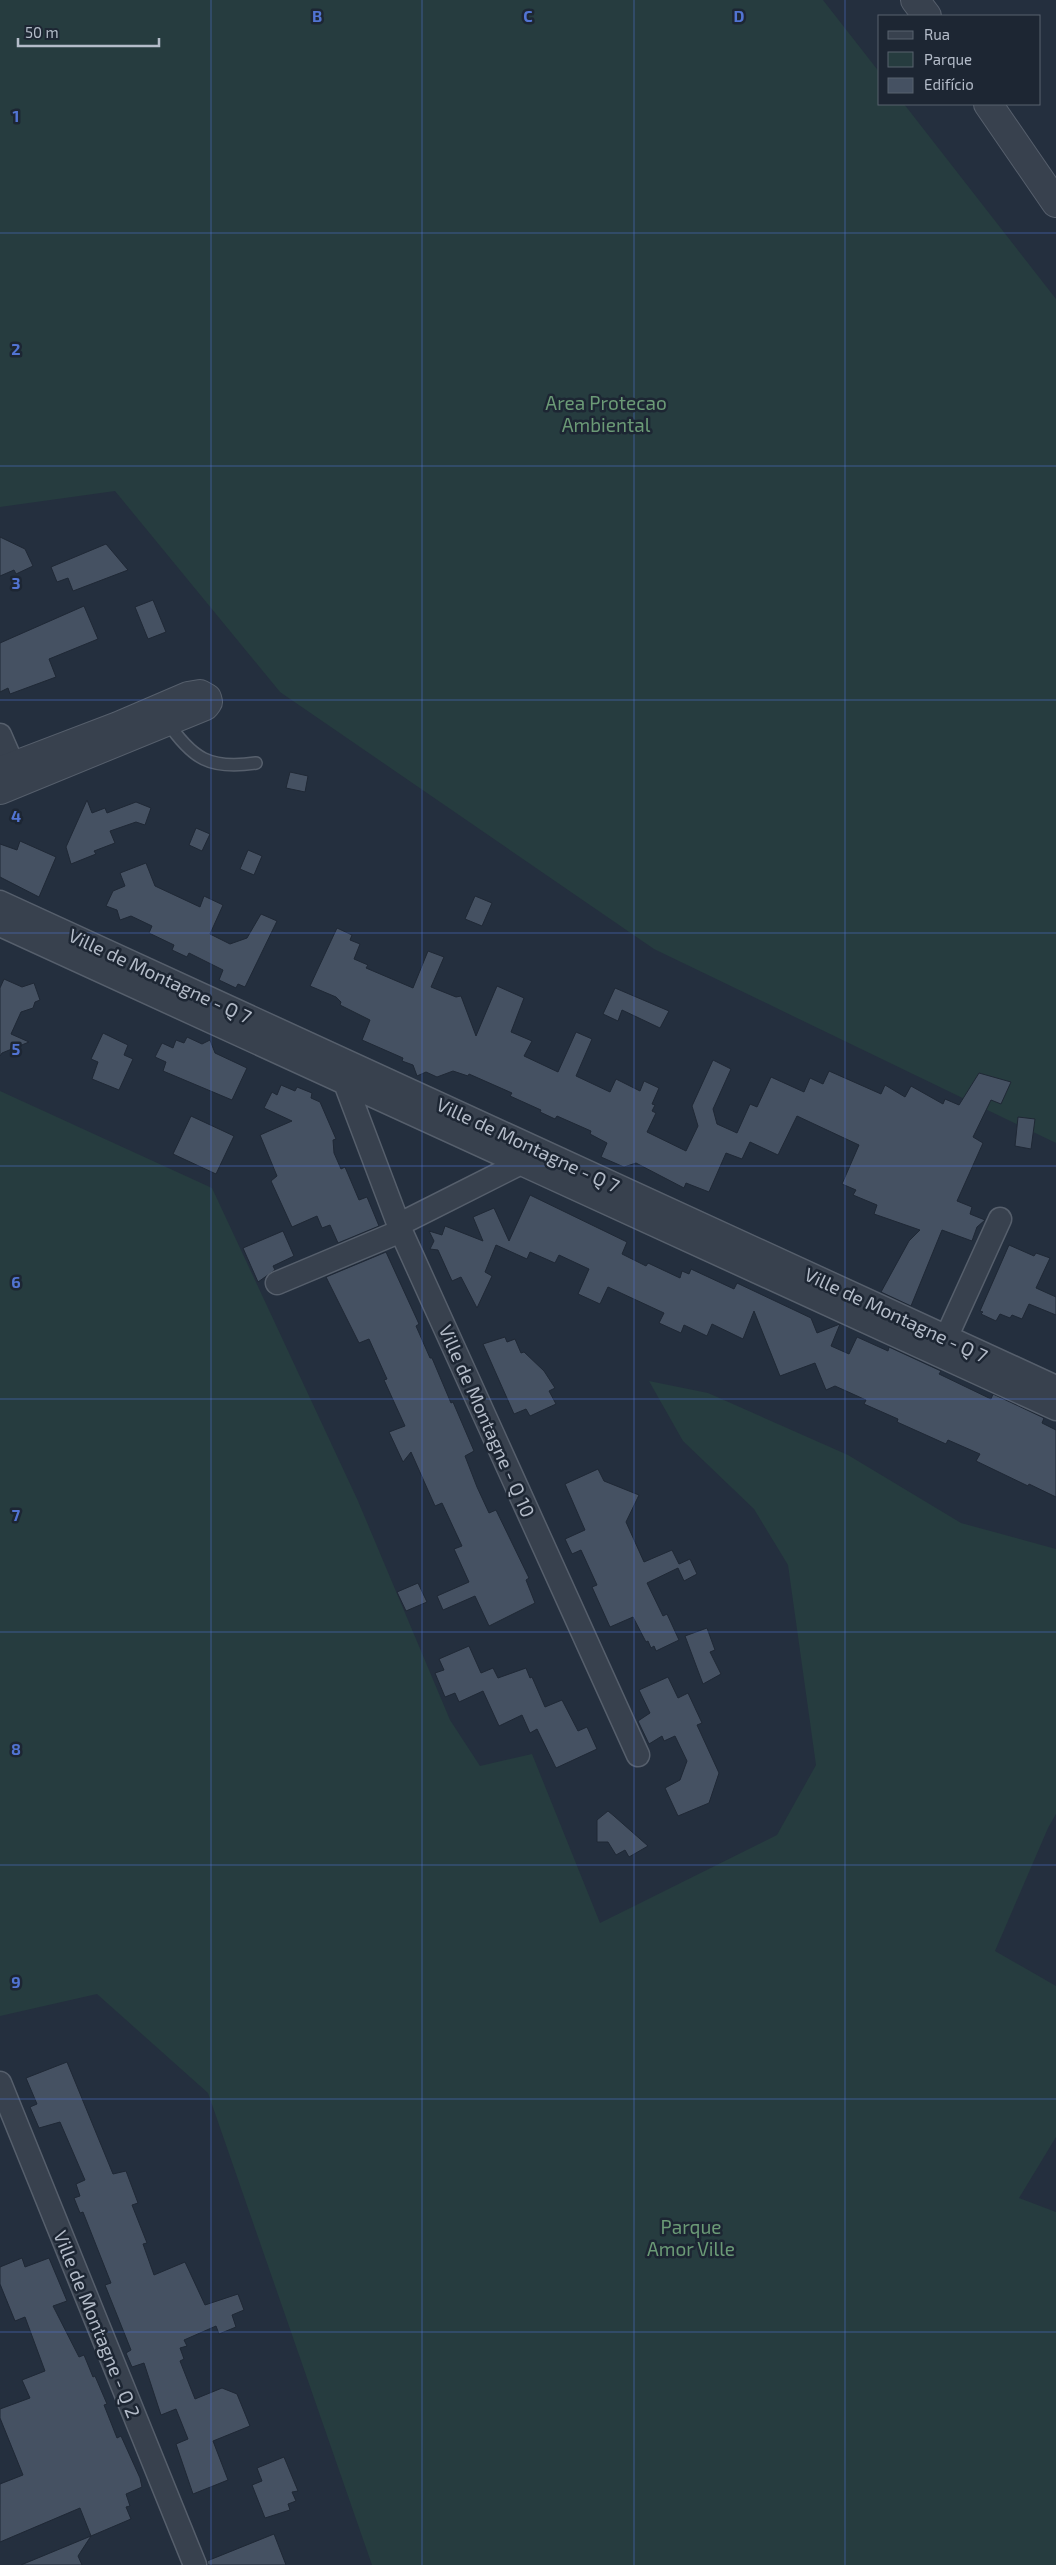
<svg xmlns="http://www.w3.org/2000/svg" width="1056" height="2565" viewBox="0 0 1056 2565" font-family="'Exo 2',sans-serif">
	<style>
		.green { fill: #263c3f }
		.building { fill: #455162; stroke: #1f2835 }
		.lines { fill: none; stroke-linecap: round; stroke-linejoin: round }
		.service-casing { stroke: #565f6c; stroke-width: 14 }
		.minor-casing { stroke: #565f6c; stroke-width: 25 }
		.tertiary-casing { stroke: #565f6c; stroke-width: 30 }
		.service { stroke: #38414e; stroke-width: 11 }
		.minor { stroke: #38414e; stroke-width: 22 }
		.tertiary { stroke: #38414e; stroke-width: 28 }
		.grid { fill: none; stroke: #5274d3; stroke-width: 1; stroke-opacity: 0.55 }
		.labels { text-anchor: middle; stroke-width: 5; stroke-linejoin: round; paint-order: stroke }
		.park-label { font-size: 19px; fill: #6b9a76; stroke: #1d2633 }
		.street-label { font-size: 19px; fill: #b4bcc9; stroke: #1d2633 }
		.grid-label { font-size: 16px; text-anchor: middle; font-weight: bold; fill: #5274d3; stroke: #1d2633; stroke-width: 5; stroke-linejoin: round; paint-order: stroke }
	</style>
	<rect width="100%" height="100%" fill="#242f3e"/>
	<path class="green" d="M 0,0 L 823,0 L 880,73 L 880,104 L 904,104 L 1056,299 L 1056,1143 L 654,949 L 280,692 L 115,491 L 0,507 Z
		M 0,1091 L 212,1188 L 358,1501 L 450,1720 L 480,1766 L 532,1754 L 600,1923 L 777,1835 L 816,1765 L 788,1565 L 754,1509 L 683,1441 L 649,1381 L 708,1393 L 848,1455 L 961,1523 L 1056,1549 L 1056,1814 L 1048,1828 L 995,1951 L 1056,1986 L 1056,2137 L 1019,2198 L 1056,2212 L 1056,2565 L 372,2565 L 208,2093 L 97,1994 L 0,2016 Z"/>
	<path class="building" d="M 0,537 L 25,549 L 33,566 L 16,574 L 14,570 L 0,576 Z
		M 106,544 L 128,570 L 73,591 L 68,578 L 57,582 L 51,567 Z
		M 153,600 L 166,632 L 148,639 L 135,607 Z
		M 84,606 L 98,639 L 49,659 L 56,677 L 10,694 L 8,688 L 0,692 L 0,643 Z
		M 290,772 L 308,776 L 305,792 L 286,788 Z
		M 87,800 L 92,813 L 105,808 L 107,813 L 136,802 L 151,808 L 145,825 L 136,822 L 110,831 L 115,843 L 94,851 L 96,854 L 71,864 L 66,847 Z
		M 196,828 L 210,834 L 202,851 L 189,845 Z
		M 20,841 L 56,857 L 39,897 L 0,877 L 0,844 L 17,850 Z
		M 248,850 L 262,856 L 254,875 L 240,869 Z
		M 146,863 L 155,886 L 200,907 L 204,896 L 223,905 L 210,934 L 230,944 L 247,938 L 261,914 L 277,921 L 245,987 L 238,984 L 236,988 L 219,980 L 223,970 L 189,953 L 187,957 L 172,950 L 174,945 L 149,933 L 152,926 L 131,916 L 120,920 L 117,910 L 106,906 L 113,891 L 125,886 L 120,873 Z
		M 475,896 L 492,903 L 482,926 L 465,919 Z
		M 337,928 L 352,935 L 350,940 L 360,944 L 354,959 L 368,965 L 366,968 L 413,988 L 428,951 L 444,957 L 431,987 L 456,997 L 461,996 L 476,1036 L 497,986 L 524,998 L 511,1032 L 532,1041 L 524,1056 L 558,1072 L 576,1032 L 592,1039 L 576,1076 L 610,1092 L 616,1079 L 640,1091 L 644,1081 L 659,1088 L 652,1104 L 655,1105 L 652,1111 L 656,1113 L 647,1132 L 686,1151 L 698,1126 L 692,1106 L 713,1060 L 731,1069 L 713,1109 L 717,1124 L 737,1133 L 750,1104 L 757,1107 L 771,1077 L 804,1092 L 810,1078 L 823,1084 L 829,1071 L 881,1094 L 885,1085 L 905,1097 L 911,1086 L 943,1104 L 945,1099 L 959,1105 L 979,1073 L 1011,1082 L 1001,1104 L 991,1100 L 973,1137 L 983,1143 L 957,1201 L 972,1207 L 970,1214 L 985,1220 L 977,1227 L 972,1241 L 942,1230 L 911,1306 L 881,1292 L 909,1241 L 920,1230 L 874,1214 L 877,1205 L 853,1195 L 856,1190 L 842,1184 L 859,1145 L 797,1116 L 778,1155 L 750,1142 L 742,1159 L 726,1153 L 709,1192 L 686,1183 L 684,1188 L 636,1163 L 624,1167 L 601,1157 L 607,1143 L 590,1134 L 591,1131 L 557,1116 L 555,1119 L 540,1112 L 541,1110 L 510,1096 L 512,1093 L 469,1074 L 468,1076 L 453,1071 L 437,1077 L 426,1072 L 417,1076 L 413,1065 L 402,1061 L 403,1058 L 362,1040 L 370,1020 L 340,1005 L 341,1002 L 336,997 L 310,986 Z
		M 4,979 L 22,987 L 34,983 L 40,1000 L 35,1002 L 33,1008 L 21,1012 L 11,1034 L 29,1042 L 2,1053 L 0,1056 L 0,988 Z
		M 615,988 L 669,1011 L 660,1028 L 622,1010 L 618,1021 L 603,1014 Z
		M 103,1033 L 128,1045 L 124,1055 L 133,1059 L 119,1090 L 92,1079 L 98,1062 L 91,1059 Z
		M 187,1037 L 202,1044 L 210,1040 L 215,1053 L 247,1068 L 232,1100 L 163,1071 L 166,1062 L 155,1057 L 162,1043 L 173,1048 L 176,1040 L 184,1043 Z
		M 281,1085 L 295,1091 L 297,1087 L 312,1093 L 311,1098 L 320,1102 L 336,1139 L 333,1140 L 334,1153 L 341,1169 L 345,1167 L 359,1200 L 367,1197 L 379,1226 L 338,1243 L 330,1225 L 322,1228 L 317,1216 L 292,1227 L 271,1181 L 277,1176 L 260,1135 L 292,1121 L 264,1108 L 272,1092 L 277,1095 Z
		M 191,1116 L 234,1136 L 216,1174 L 173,1154 Z
		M 1018,1117 L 1035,1119 L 1031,1149 L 1015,1146 Z
		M 530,1195 L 627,1242 L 622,1254 L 646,1266 L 648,1263 L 680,1278 L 682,1271 L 689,1274 L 691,1269 L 734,1289 L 737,1283 L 811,1318 L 817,1333 L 840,1324 L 831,1346 L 849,1354 L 857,1337 L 888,1351 L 889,1347 L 941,1371 L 939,1374 L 991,1399 L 993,1394 L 1044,1418 L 1042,1423 L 1056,1430 L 1056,1497 L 1029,1484 L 1028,1486 L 976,1461 L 980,1454 L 948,1440 L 946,1444 L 897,1422 L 898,1419 L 864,1404 L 866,1400 L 835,1386 L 826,1390 L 815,1363 L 780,1376 L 754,1311 L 743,1339 L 712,1324 L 707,1336 L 684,1325 L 681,1333 L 659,1323 L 664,1313 L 608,1287 L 600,1304 L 578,1294 L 589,1269 L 559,1255 L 555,1263 L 530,1252 L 527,1259 L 496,1245 L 485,1272 L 492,1276 L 477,1308 L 461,1277 L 452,1281 L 438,1250 L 430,1249 L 434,1241 L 429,1231 L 442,1235 L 445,1226 L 483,1241 L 473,1217 L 494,1208 L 509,1241 Z
		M 283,1231 L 294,1256 L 273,1266 L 275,1270 L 258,1282 L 243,1248 Z
		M 1009,1245 L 1034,1256 L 1036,1253 L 1050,1258 L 1036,1288 L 1056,1297 L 1056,1315 L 1029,1304 L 1022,1319 L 1012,1315 L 1010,1318 L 1000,1314 L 996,1321 L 981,1314 L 983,1312 L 980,1311 Z
		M 386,1252 L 419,1324 L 416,1326 L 430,1358 L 432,1358 L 451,1403 L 453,1402 L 474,1451 L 465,1456 L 477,1487 L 489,1513 L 496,1510 L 529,1578 L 526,1580 L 535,1603 L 489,1626 L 475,1596 L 443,1610 L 437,1596 L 469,1582 L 454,1549 L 462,1546 L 442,1503 L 435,1506 L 411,1452 L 403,1462 L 389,1432 L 405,1426 L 384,1380 L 387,1379 L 369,1339 L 359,1343 L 326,1277 Z
		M 505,1337 L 507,1342 L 515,1339 L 521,1353 L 524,1352 L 544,1371 L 555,1388 L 549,1391 L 556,1404 L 530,1416 L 526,1409 L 514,1414 L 483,1344 Z
		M 598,1469 L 604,1481 L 639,1495 L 626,1522 L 644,1562 L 672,1550 L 679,1564 L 690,1559 L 697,1574 L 684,1581 L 678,1568 L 647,1583 L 663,1616 L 667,1614 L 679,1640 L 656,1651 L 654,1646 L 651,1648 L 648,1641 L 646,1642 L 633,1617 L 610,1627 L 592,1587 L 597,1585 L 581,1550 L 572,1554 L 565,1539 L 585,1530 L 565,1484 Z
		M 418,1583 L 427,1602 L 406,1611 L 397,1592 Z
		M 707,1628 L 715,1650 L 710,1652 L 721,1674 L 703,1684 L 685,1636 Z
		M 469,1646 L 481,1673 L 493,1668 L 498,1678 L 526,1668 L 530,1678 L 532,1677 L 545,1707 L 562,1700 L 578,1731 L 587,1727 L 597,1749 L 556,1768 L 537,1729 L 530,1733 L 522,1715 L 499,1726 L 483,1691 L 459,1702 L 455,1693 L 445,1697 L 435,1673 L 444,1670 L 439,1659 Z
		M 668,1677 L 678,1698 L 688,1693 L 702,1723 L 697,1725 L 719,1773 L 709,1803 L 678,1816 L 665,1788 L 680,1780 L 687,1761 L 675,1736 L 664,1741 L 662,1736 L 649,1744 L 638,1721 L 650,1713 L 639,1690 Z
		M 608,1811 L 614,1816 L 648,1846 L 629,1857 L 625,1850 L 616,1855 L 608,1842 L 597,1842 L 597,1820 Z
		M 67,2062 L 113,2174 L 126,2171 L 138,2203 L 132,2205 L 147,2243 L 143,2244 L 154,2275 L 185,2262 L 205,2305 L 238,2294 L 244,2310 L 232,2315 L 236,2327 L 219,2334 L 216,2326 L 184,2340 L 187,2346 L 180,2348 L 184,2359 L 180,2361 L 195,2399 L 222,2388 L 237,2394 L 250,2426 L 213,2441 L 228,2480 L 193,2494 L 176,2444 L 188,2439 L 176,2409 L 161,2415 L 144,2363 L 132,2367 L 126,2353 L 131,2350 L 105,2285 L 111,2283 L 83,2212 L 80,2213 L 74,2198 L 80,2196 L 76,2184 L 85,2180 L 60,2122 L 39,2128 L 30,2107 L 37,2104 L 26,2078 Z
		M 22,2258 L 25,2267 L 49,2258 L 67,2301 L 53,2306 L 79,2357 L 84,2355 L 93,2377 L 95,2376 L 107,2404 L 104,2405 L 117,2438 L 121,2436 L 140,2478 L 142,2487 L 126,2494 L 130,2506 L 126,2507 L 131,2519 L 91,2536 L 80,2508 L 0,2542 L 0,2484 L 23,2475 L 0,2418 L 0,2409 L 30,2398 L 22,2380 L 45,2371 L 25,2317 L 15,2321 L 0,2284 L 0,2267 Z
		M 284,2457 L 298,2491 L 292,2492 L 296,2501 L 288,2504 L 290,2510 L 265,2518 L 252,2485 L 262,2481 L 257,2468 Z
		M 274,2534 L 286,2565 L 208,2565 L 207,2561 Z
		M 91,2536 L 78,2556 L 82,2565 L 21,2565 Z"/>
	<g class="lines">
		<g class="service-casing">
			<path id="service" d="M 166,720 C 192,759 210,770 256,763"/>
		</g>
		<g class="minor-casing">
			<path id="minor" d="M 0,735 L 20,781
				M 0,902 L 1056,1387
				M 0,925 L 1056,1409
				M 342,1075 L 401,1231 L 638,1755
				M 398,1225 L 529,1159
				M 277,1283 L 401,1231
				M 946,1338 L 1000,1219
				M 0,2083 L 195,2565"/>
		</g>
		<g class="tertiary-casing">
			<path id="tertiary" d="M 915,0 L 927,16
				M 988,104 L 1056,203
				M 0,771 L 118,726 L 188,696 L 200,694 L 207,698 L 208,702 L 205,706 L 0,790"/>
		</g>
		<use href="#service" class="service"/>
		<use href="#minor" class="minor"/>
		<use href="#tertiary" class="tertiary"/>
	</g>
	<path class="grid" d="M 211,0 L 211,2565M 422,0 L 422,2565M 634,0 L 634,2565M 845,0 L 845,2565M 0,233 L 1056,233M 0,466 L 1056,466M 0,700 L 1056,700M 0,933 L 1056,933M 0,1166 L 1056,1166M 0,1399 L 1056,1399M 0,1632 L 1056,1632M 0,1865 L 1056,1865M 0,2099 L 1056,2099M 0,2332 L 1056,2332"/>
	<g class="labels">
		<g class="park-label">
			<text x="606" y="410">Area Protecao<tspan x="606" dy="22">Ambiental</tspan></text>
			<text x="691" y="2234">Parque<tspan x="691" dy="22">Amor Ville</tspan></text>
		</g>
		<g class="street-label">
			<text transform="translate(160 976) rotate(25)" y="7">Ville de Montagne - Q 7</text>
			<text transform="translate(528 1145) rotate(25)" y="7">Ville de Montagne - Q 7</text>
			<text transform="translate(896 1315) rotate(25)" y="7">Ville de Montagne - Q 7</text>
			<text transform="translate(487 1421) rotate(66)" y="7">Ville de Montagne - Q 10</text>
			<text transform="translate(97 2324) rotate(68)" y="7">Ville de Montagne - Q 2</text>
		</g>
	</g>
	<g class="grid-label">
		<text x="317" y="22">B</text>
		<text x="528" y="22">C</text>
		<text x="739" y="22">D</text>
		<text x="16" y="122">1</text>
		<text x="16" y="355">2</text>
		<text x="16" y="589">3</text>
		<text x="16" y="822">4</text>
		<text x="16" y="1055">5</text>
		<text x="16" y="1288">6</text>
		<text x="16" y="1521">7</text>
		<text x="16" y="1755">8</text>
		<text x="16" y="1988">9</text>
	</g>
	<rect x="878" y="15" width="162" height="90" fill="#1d2633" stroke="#59626f"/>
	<rect x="888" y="31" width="25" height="8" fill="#38414e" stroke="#59626f"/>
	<text x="924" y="40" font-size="15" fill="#b4bcc9">Rua</text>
	<rect x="888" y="52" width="25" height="15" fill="#263c3f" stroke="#59626f"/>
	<text x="924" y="65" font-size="15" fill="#b4bcc9">Parque</text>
	<rect x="888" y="78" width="25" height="15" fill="#455162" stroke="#59626f"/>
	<text x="924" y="90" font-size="15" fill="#b4bcc9">Edifício</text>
	<path d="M18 38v8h141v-8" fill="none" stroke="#b4bcc9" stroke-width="2.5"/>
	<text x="25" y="38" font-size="15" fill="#b4bcc9" stroke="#1d2633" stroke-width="4" paint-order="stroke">50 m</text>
</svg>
